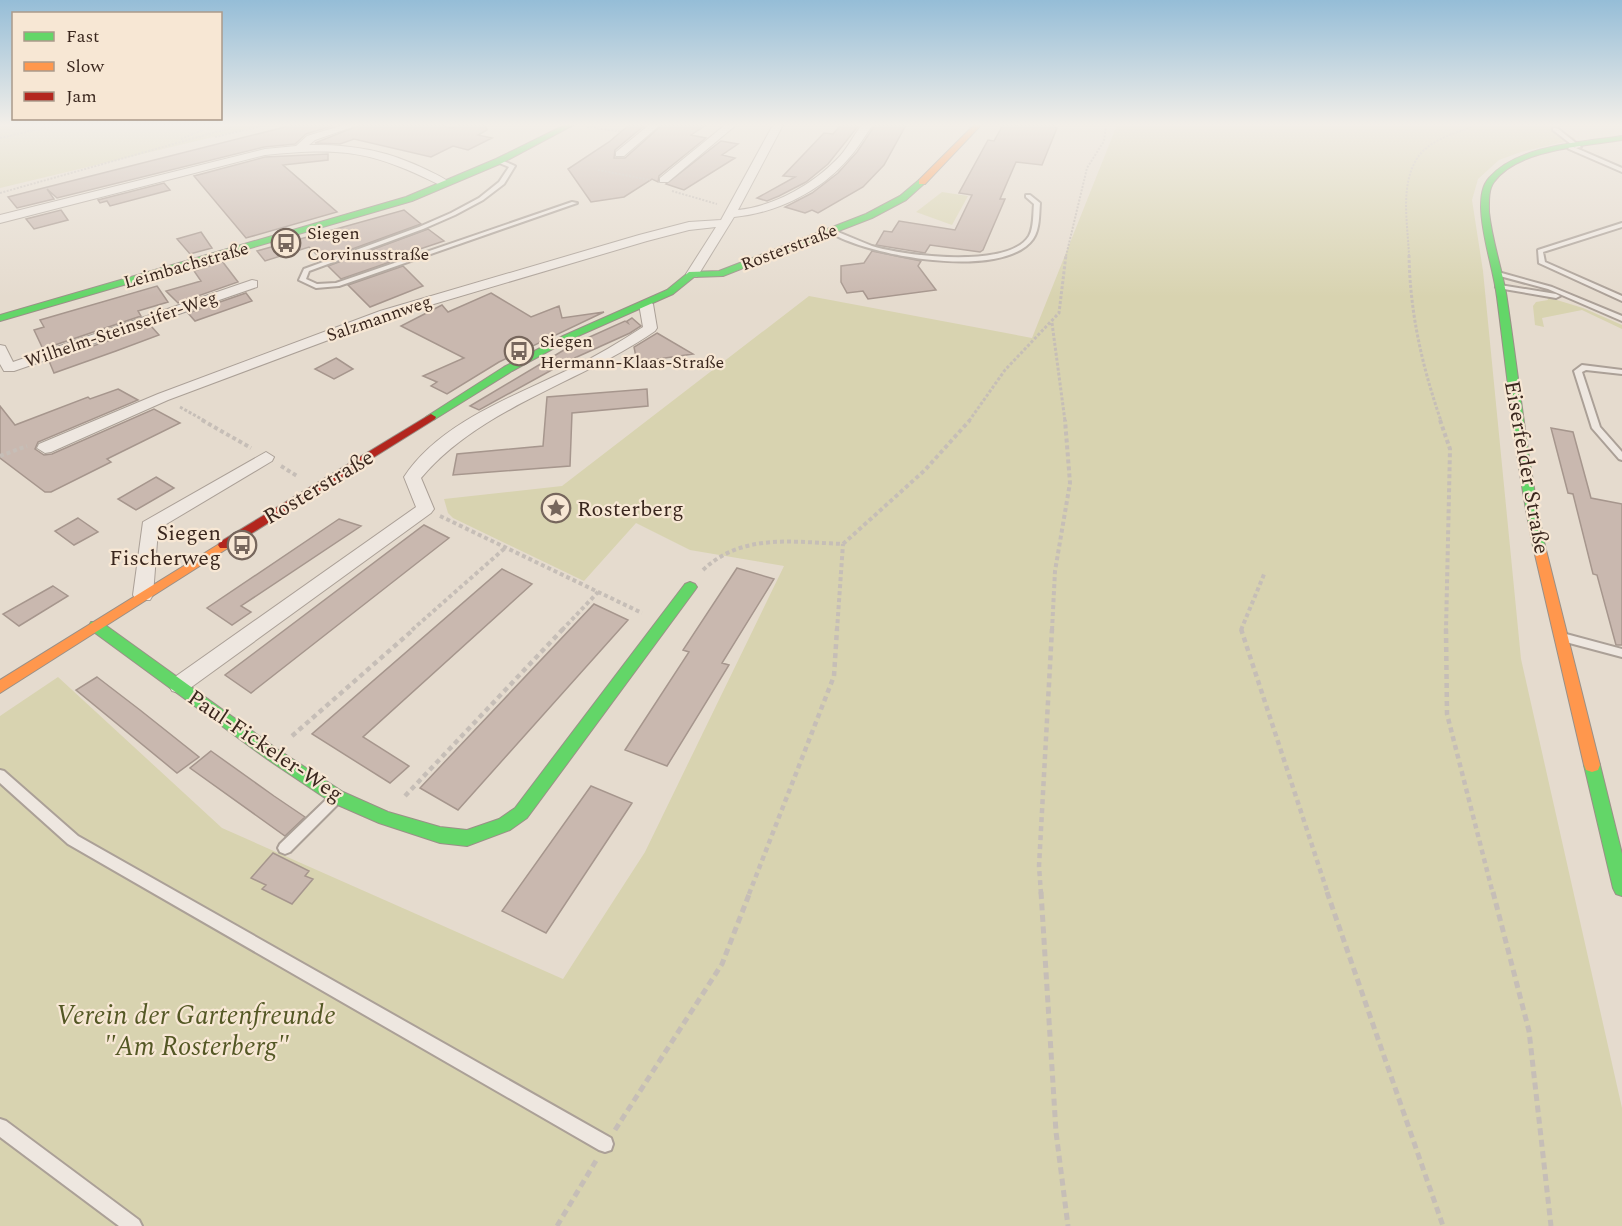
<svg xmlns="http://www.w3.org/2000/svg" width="1622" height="1226" viewBox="0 0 1622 1226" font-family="Spectral,serif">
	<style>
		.green { fill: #d8d3b0 }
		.building { fill: #c9b8af; stroke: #a6968d; stroke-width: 1.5 }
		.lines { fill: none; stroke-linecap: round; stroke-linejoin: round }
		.lane-casing { stroke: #aba097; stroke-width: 4 }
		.street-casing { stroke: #aba097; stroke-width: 2 }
		.fast-casing { stroke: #9a9087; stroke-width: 2 }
		.slow-casing { stroke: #9a9087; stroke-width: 2 }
		.jam-casing { stroke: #9a9087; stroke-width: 2 }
		.path-far4 { stroke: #c6beb7; stroke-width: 2; stroke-dasharray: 2 1.5; stroke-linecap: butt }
		.path-far3 { stroke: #c6beb7; stroke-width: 3; stroke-dasharray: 3 2; stroke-linecap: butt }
		.path-far2 { stroke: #c6beb7; stroke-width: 4; stroke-dasharray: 4 3; stroke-linecap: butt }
		.path-far1 { stroke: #c6beb7; stroke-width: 4.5; stroke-dasharray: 5 4; stroke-linecap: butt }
		.path { stroke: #c6beb7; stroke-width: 5; stroke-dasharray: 7 4.5; stroke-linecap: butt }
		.lane { fill: #eee7e0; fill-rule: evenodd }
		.street { fill: #eee7e0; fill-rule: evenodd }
		.fast { fill: #63d668; fill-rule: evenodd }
		.slow { fill: #ff974d; fill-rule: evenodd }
		.jam { fill: #b3261e; fill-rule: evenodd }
		.labels { text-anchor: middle; stroke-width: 4.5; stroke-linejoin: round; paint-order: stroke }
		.far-poi-label { font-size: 18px; fill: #3a271e; stroke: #f7e7d4; text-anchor: start }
		.far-street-label { font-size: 18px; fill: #3a271e; stroke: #f7e7d4 }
		.street-label { font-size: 22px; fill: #3a271e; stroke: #f7e7d4 }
		.poi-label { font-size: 22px; fill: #3a271e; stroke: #f7e7d4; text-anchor: start }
		.near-park-label { font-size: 27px; font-style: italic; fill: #535724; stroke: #f7e7d4 }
	</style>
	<rect width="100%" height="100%" fill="#e5dbce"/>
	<path class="green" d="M 0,125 L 263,125 L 0,188 Z
		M 1117,125 L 1567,125 L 1553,128 L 1576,139 L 1521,152 L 1499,160 L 1478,179 L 1472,200 L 1483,271 L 1521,659 L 1622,1108 L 1622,1226 L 0,1226 L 0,716 L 58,677 L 222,828 L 563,979 L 645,852 L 784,566 L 690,550 L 636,523 L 584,581 L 453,518 L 448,513 L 444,499 L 562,486 L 809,296 L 1032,338 Z
		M 942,192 L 968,196 L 952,225 L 916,212 Z
		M 1547,297 L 1583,308 L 1622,325 L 1622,329 L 1582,310 L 1542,318 L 1544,327 L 1535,325 L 1533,306 L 1536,302 L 1548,300 Z"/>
	<path class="building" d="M 293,125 L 335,125 L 306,134 L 295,144 L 264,147 L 57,198 L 47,189 L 54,199 L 17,208 L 8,197 Z
		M 360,125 L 440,125 L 452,128 L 458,125 L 485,125 L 487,130 L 478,135 L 492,138 L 468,150 L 453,146 L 431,157 L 354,139 L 340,144 L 315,143 Z
		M 629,125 L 645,125 L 615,150 L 614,158 L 625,158 L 662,125 L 706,125 L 691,135 L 706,138 L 659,176 L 658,182 L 652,179 L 624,197 L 591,202 L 568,169 L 609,142 Z
		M 841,125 L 859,125 L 828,164 L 806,182 L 779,196 L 767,201 L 757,198 L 795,177 L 783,176 L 824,133 L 833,134 Z
		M 875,125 L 906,125 L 884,165 L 863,187 L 818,213 L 812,210 L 805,213 L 785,207 L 812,193 L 838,173 L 857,152 Z
		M 1003,125 L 1055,125 L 1054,127 L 1057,128 L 1042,165 L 1016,162 L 1000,199 L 1005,199 L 983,250 L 980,252 L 930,245 L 925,253 L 876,245 L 884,231 L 892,232 L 899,221 L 955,230 L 972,195 L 959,193 L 988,140 L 994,141 Z
		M 721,141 L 738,144 L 722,155 L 735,158 L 684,190 L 666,184 Z
		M 328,154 L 328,160 L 283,165 L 337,212 L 246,238 L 194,176 L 265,157 Z
		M 164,183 L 170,190 L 110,206 L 107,201 L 100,203 L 98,200 Z
		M 61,210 L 68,220 L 34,229 L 26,219 Z
		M 404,210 L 421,224 L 322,260 L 309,247 L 265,261 L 257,251 Z
		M 428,229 L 444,241 L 393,258 L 396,260 L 341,279 L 328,266 Z
		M 201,232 L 212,248 L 190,254 L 177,239 Z
		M 872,251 L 921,261 L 918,266 L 936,290 L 868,299 L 863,291 L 847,293 L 841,282 L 841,266 L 864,263 Z
		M 222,261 L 238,282 L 178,303 L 166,291 L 201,281 L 194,271 Z
		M 403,266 L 423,286 L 370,307 L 348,285 Z
		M 157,286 L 168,302 L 138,311 L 141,316 L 43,349 L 34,330 L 44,327 L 40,320 Z
		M 246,293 L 252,301 L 195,321 L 188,313 Z
		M 491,293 L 531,317 L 559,306 L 562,318 L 604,312 L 499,362 L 447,394 L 431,386 L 437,382 L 423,376 L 464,358 L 401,326 L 442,305 L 448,312 Z
		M 632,318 L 641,326 L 630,333 L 568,361 L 479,410 L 470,406 L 574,344 L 625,321 L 628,323 L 627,321 Z
		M 151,326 L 159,335 L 116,351 L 54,373 L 49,361 Z
		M 657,333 L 693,354 L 637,362 L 634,347 Z
		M 336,358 L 353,369 L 334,379 L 315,369 Z
		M 118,389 L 138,400 L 38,442 L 35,449 L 44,455 L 52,454 L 154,409 L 180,423 L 107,459 L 111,462 L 51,492 L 45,492 L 0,458 L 0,406 L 15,425 L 88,397 L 90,399 Z
		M 647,389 L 648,406 L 572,413 L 570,466 L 453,475 L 457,454 L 543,446 L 547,397 Z
		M 1551,428 L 1573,432 L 1591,498 L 1622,504 L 1622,645 L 1616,645 L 1597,575 L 1593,574 L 1573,494 L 1568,493 Z
		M 156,477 L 174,488 L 136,510 L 118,499 Z
		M 78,518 L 98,532 L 74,545 L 55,531 Z
		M 339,519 L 361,526 L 241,606 L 251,612 L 232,625 L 207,608 Z
		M 424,525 L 449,538 L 251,693 L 225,675 Z
		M 737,568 L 774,579 L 722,663 L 729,665 L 667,766 L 625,750 L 689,652 L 683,650 Z
		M 502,569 L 532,584 L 363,737 L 409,766 L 390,783 L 312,734 Z
		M 53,586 L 68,596 L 19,626 L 3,614 Z
		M 594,604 L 628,620 L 458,810 L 420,788 Z
		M 97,677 L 140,710 L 199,757 L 177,773 L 76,690 Z
		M 211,751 L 274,796 L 305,817 L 285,836 L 190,768 Z
		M 591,786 L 632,803 L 546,933 L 502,911 Z
		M 273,853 L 309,871 L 305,876 L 313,879 L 292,904 L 262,889 L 266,885 L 251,878 Z"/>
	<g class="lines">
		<g class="lane-casing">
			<path id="lane" d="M 1553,128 L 1557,128 L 1581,147 L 1576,148 L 1622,168 L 1622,172 L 1569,149 L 1568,148 L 1571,146 L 1576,148 L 1553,130 Z
				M 497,160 L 501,160 L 515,166 L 504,184 L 483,200 L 455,215 L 423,229 L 309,271 L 306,279 L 317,284 L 336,283 L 572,202 L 577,203 L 339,286 L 316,288 L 299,280 L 304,269 L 419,227 L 451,213 L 479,198 L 499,182 L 509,167 L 497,162 Z
				M 1026,195 L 1030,195 L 1040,203 C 1039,214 1040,229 1033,239 C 1003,281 865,256 828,231 L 833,230 C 846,235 859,241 872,246 C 904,256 1009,269 1029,236 C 1034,227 1033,213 1034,204 L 1026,197 Z
				M 1622,223 L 1622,227 L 1543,252 L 1545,262 L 1622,296 L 1622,301 L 1539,263 L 1538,250 Z
				M 1498,272 L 1552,287 L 1622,316 L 1622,321 L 1548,289 L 1496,275 L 1496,273 Z
				M 1500,285 L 1556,294 L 1560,296 L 1556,298 L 1498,288 L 1496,287 Z
				M 1582,365 L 1622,370 L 1622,374 L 1586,370 L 1582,372 L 1600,427 L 1622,452 L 1622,460 L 1619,459 L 1592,428 L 1574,371 Z
				M 1566,634 L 1622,649 L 1622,657 L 1562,641 L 1561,638 L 1562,635 Z
				M 0,770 L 4,771 L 78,836 L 611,1138 L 613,1144 L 611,1150 L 605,1152 L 599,1150 L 68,844 L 0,783 Z
				M 335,793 L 339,795 L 341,799 L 339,803 L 290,852 L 285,854 L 280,852 L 278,848 L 280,844 L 331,795 Z
				M 0,1119 L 6,1121 L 139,1220 L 142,1226 L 119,1226 L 0,1137 Z"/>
		</g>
		<g class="street-casing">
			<path id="street" d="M 343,125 L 358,125 L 315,140 L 309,145 C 352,144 389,151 427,170 C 435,174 445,178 451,184 L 442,186 C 372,151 343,147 265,155 L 0,223 L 0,215 L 265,149 L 296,146 L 307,136 Z
				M 649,125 L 660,125 L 624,156 L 616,156 L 616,152 Z
				M 725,125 L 736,125 L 668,182 L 660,182 L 660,178 Z
				M 773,125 L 783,125 L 738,210 C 776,206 815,183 840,156 C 849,146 854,134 862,125 L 873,125 C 864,136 858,149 848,159 C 820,192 776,213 734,217 L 697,277 L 687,277 L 686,274 L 716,227 L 689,230 L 647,241 L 390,317 L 168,400 L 51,452 L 45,453 L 37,448 L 39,444 L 158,394 L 380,311 L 639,235 L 689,222 L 721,220 Z
				M 252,280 L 257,281 L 257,287 L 14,371 L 4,371 L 0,364 L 0,345 L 5,346 L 13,362 Z
				M 646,300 L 653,304 L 657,328 L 655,331 C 580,383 481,407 421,478 L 434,509 L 431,513 L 186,691 L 179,693 L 172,691 L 169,685 L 172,679 L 416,507 L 404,477 C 440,422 515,396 572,368 C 596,356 620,342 643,327 L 639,304 Z
				M 266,452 L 274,457 L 272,461 L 158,529 L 153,595 L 150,600 L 136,600 L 133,595 L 143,522 Z"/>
		</g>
		<g class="fast-casing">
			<path id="fast" d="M 565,125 L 573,125 L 502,163 L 412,201 L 0,321 L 0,315 L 406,197 L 496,159 Z
				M 1622,136 L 1622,140 C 1586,146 1517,149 1494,182 C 1488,190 1489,202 1489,212 C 1492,240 1501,266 1506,293 C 1519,378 1527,462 1545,546 L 1539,550 L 1533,546 C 1516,464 1508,381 1497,297 C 1493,267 1482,238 1481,208 C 1481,196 1482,186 1489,178 C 1517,145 1583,142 1622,136 Z
				M 919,180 L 926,182 L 906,200 L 872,218 L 723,276 L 694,277 L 673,294 L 569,340 L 512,371 L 435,419 L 431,420 L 426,417 L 504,367 L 563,336 L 667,290 L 689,272 L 719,271 L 866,214 L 900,196 Z
				M 690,582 L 695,584 L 697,587 L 695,590 L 527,818 L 510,830 L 467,846 L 440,843 L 379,823 L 331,802 L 267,759 L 91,630 L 89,626 L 91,622 L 101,622 L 277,749 L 343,792 L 388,812 L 440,827 L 467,830 L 499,819 L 515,808 L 685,584 Z
				M 1592,758 L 1598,760 L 1600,765 L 1622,854 L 1622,896 L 1616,894 L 1613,888 L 1584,765 L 1586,760 Z"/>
		</g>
		<g class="slow-casing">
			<path id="slow" d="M 974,125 L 981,125 L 925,184 L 919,184 L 919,180 Z
				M 224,541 L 228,542 L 230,545 L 228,548 L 0,693 L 0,680 Z
				M 1539,542 L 1545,546 L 1600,765 L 1598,770 L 1592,772 L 1586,770 L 1584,765 L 1533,546 Z"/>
		</g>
		<g class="jam-casing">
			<path id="jam" d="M 431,414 L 436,417 L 435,419 L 228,548 L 220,548 L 218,545 L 220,542 Z"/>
		</g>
		<path class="path-far4" d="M 587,127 L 624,132
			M 215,137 L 266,125
			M 0,138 L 57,125
			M 181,139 L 215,125
			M 598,170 L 650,180
			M 672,191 L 717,204
			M 0,193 L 241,125
			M 1066,256 L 1087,168 L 1104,141 L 1106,125
			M 1409,256 C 1408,224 1398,179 1422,152 C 1435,138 1459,132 1476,125"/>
		<path class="path-far3" d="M 1409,255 C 1410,313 1422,366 1441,421
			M 1052,323 L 1065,421
			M 180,407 L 205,421
			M 969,421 L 1005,370 L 1059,313 L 1066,255"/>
		<path class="path-far2" d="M 202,420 L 251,448
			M 1440,420 L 1450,449 L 1446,630
			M 0,456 L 27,446
			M 281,466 L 297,476
			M 440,516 L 642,613
			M 703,570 C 742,533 793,542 843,544 L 925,470 L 970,420
			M 412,630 L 505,548
			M 562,630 L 598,592
			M 837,630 L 843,544
			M 1052,630 L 1055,571 L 1070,483 L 1065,420
			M 1241,630 L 1265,572"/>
		<path class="path-far1" d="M 1241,629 L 1328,894
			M 1446,629 L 1447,714 L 1493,894
			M 292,736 L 414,629
			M 405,796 L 563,629
			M 749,894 L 834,676 L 837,629
			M 1041,894 L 1039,866 L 1052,629"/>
		<path class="path" d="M 1041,892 L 1056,1132 L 1068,1226
			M 1327,892 L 1443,1226
			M 1493,892 L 1529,1031 L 1551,1226
			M 615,1130 L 722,964 L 750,892
			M 557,1226 L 597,1159"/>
		<use href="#lane" class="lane"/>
		<use href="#street" class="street"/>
		<use href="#fast" class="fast"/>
		<use href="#slow" class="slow"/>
		<use href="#jam" class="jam"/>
	</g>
	<linearGradient id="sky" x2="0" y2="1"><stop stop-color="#95bdd7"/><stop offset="0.42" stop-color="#f3efe9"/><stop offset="1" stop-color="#f3efe9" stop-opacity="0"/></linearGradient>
	<rect width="1622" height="297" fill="url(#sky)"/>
	<defs>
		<g id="bus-ring" transform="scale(1.5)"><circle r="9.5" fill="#f7e7d4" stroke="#76665c" stroke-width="1.5"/><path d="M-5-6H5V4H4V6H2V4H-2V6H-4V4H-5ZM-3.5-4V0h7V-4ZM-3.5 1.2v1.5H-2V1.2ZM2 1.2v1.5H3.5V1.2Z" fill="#76665c"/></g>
		<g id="sight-ring" transform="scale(1.5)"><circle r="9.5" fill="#f7e7d4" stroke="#76665c" stroke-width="1.5"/><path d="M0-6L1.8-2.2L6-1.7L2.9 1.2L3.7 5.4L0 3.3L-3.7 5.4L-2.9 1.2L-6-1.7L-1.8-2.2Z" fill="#76665c"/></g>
	</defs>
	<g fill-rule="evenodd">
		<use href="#bus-ring" x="286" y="243"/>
		<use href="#bus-ring" x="519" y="351"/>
		<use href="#sight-ring" x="556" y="508"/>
		<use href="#bus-ring" x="242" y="545"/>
	</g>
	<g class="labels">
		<g class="far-poi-label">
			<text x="307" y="239">Siegen<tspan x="307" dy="21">Corvinusstraße</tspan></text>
			<text x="540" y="347">Siegen<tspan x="540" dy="21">Hermann-Klaas-Straße</tspan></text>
		</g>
		<g class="far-street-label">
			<text transform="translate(789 247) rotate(-21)" y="6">Rosterstraße</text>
			<text transform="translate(186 265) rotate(-16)" y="6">Leimbachstraße</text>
			<text transform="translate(379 318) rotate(-19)" y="6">Salzmannweg</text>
			<text transform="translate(121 329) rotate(-19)" y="6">Wilhelm-Steinseifer-Weg</text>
		</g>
		<g class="street-label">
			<text transform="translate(1528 467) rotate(80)" y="8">Eiserfelder Straße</text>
			<text transform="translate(318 486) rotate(-31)" y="8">Rosterstraße</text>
			<text transform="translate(266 745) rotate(34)" y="8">Paul-Fickeler-Weg</text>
		</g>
		<g class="poi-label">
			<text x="577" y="516">Rosterberg</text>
			<text x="221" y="540" text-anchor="end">Siegen<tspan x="221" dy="25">Fischerweg</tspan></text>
		</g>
		<g class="near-park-label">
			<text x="196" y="1024">Verein der Gartenfreunde<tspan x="196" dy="31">"Am Rosterberg"</tspan></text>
		</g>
	</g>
	<rect x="12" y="12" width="210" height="108" fill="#f7e7d4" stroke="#ab9a8b" stroke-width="1.5"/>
	<rect x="24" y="32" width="30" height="9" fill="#63d668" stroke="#ab9a8b" stroke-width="1.5"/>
	<text x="66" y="42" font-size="18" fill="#3a271e">Fast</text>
	<rect x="24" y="62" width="30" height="9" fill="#ff974d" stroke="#ab9a8b" stroke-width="1.5"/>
	<text x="66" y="72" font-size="18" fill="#3a271e">Slow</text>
	<rect x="24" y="92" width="30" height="9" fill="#b3261e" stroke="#ab9a8b" stroke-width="1.5"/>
	<text x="66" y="102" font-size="18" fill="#3a271e">Jam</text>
</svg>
